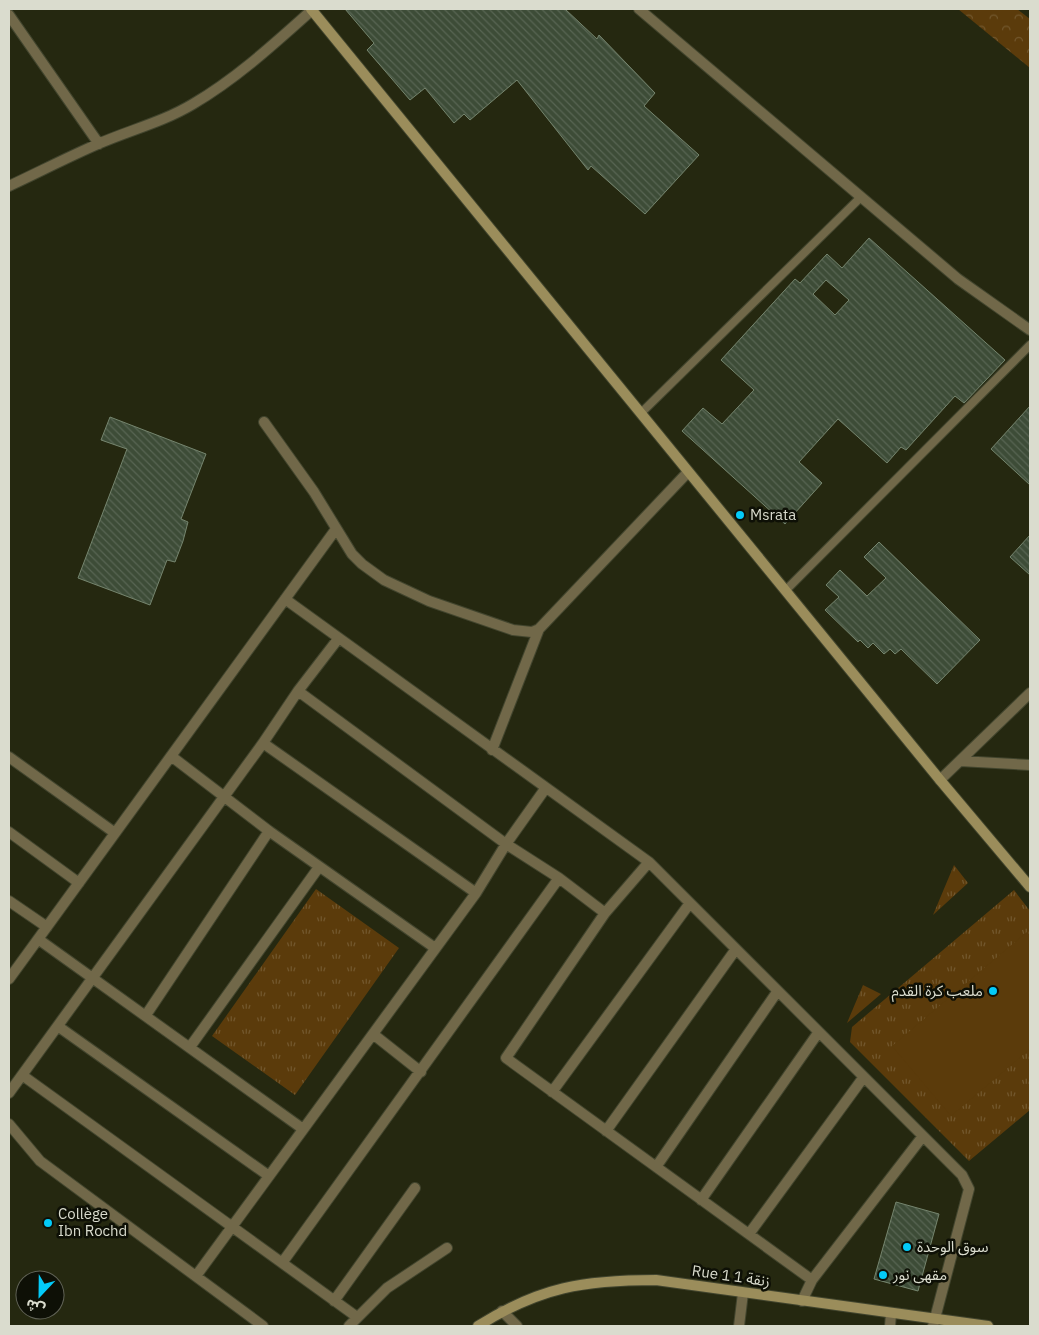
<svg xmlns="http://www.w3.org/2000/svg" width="1039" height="1335" viewBox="0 0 1039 1335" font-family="'IBM Plex Sans','Noto Sans Arabic',sans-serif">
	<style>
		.grass { fill: url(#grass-tufts) }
		.forest { fill: url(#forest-crowns) }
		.pitch { fill: #5b3b0b }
		.building { fill: url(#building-back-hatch); stroke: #75856e; fill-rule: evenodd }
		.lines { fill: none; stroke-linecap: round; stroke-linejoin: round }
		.lane-casing { stroke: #42452e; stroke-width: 10 }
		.street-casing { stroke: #42452e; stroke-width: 12 }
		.secondary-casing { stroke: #42452e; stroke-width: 12 }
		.lane { stroke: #716849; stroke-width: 8 }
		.street { stroke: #716849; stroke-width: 10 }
		.secondary { stroke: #9b8d5b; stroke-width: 10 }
		.poi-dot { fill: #03cbf9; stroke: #0e1006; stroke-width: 2 }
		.labels { text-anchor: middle; stroke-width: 5; stroke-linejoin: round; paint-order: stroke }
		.poi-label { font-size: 15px; fill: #dadcce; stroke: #0e1006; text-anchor: start }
		.street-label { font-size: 15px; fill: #dadcce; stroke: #0e1006 }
	</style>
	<defs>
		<pattern id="grass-tufts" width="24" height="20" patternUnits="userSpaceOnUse" patternTransform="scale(1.25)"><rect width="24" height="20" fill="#5b3b0b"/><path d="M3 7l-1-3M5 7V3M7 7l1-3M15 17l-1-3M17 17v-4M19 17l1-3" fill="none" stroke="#72572d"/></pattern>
		<pattern id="forest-crowns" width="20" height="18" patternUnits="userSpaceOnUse" patternTransform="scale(1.25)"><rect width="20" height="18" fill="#5b3b0b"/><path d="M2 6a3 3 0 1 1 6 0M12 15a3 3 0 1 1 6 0" fill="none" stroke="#72572d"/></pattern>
		<pattern id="building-back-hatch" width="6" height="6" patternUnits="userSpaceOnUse" patternTransform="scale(1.25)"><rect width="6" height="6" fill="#3d4c37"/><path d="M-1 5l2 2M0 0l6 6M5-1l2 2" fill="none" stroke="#586553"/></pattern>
	</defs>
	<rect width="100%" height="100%" fill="#252810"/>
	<path class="grass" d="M 954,865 L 968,883 L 933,915 Z
		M 316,889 L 399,948 L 295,1095 L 212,1036 Z
		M 1014,890 L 1030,911 L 1030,1110 L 969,1161 L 850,1042 L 852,1027 Z
		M 863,985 L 881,994 L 847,1023 Z"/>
	<path class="forest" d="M 958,9 L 1017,9 L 1030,19 L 1030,68 Z"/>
	<path class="pitch" d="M 1027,932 L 1030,936 L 1030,1049 L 951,1116 L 892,1046 Z"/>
	<path class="building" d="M 345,9 L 565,9 L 597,39 L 599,35 L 655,93 L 644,106 L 699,155 L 645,214 L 591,166 L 588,170 L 517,80 L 470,120 L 464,114 L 454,123 L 425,88 L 410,100 L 367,50 L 374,43 Z
		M 869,238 L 1005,360 L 964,403 L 955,396 L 906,450 L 901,447 L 887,463 L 838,419 L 799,462 L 822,483 L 785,524 L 682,431 L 703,408 L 722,424 L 754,390 L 721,360 L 795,279 L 800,283 L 827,254 L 842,268 ZM 826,280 L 849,300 L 835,315 L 813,294 Z
		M 1030,406 L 1030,485 L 991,449 Z
		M 110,417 L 206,454 L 181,519 L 188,522 L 183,541 L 175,562 L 167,560 L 150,605 L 78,578 L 127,449 L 101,440 Z
		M 1030,535 L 1030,575 L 1010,557 Z
		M 879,542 L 980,640 L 937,684 L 901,649 L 895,654 L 890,649 L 884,654 L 873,643 L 868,648 L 860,640 L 858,642 L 825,610 L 839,597 L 826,585 L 840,570 L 867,596 L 886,578 L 864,557 Z
		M 896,1202 L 939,1214 L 918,1291 L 874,1279 Z"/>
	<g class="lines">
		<g class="lane-casing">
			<path id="lane" d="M 641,413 L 860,198
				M 786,590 L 1030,345"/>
		</g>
		<g class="street-casing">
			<path id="street" d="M 639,9 L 958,279 L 1030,330
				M 9,15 L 99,144
				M 9,186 C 39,172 68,157 98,144 C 130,130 163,122 193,104 C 237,78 274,44 312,10
				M 264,422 L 314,492 L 352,554 L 362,564 L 384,580 L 429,601 L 513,630 L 532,632 L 539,629 L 688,472
				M 285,599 L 649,862 L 962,1175 L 969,1189 L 933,1326
				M 298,691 L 506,844 L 559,878 L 605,913
				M 263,743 L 476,893
				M 492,750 L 539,629
				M 171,756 L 269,831 L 435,948
				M 9,757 L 115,833
				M 960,761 L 1030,765
				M 940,780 L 1030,693
				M 9,832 L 79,883
				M 649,862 L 605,913 L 506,1058 L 812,1280
				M 9,901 L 47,927
				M 38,939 L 303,1129
				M 9,979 L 336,529
				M 146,1015 L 269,831
				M 59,1027 L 269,1176
				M 373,1034 L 421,1072
				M 190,1047 L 319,867
				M 22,1075 L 357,1317
				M 552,1092 L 690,903
				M 9,1093 L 263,743 L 298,691 L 338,639
				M 9,1124 L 40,1161 L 263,1326
				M 606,1131 L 736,949
				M 656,1167 L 777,992
				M 701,1200 L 818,1033
				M 749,1234 L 863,1078
				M 282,1263 L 559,878
				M 196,1276 L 476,893 L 506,844 L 545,789
				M 334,1301 L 415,1188
				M 802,1301 L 812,1280 L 923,1136
				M 502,1311 L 517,1326
				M 349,1326 L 387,1288 L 447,1248
				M 739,1326 L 743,1293
				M 890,1326 L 891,1314"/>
		</g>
		<g class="secondary-casing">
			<path id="secondary" d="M 311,9 L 940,780 L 1030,887
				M 478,1326 C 540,1287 584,1280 656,1280 L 988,1326"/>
		</g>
		<use href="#lane" class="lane"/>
		<use href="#street" class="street"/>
		<use href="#secondary" class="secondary"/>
	</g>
	<g class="poi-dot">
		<circle cx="740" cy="515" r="5"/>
		<circle cx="993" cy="991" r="5"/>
		<circle cx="48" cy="1223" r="5"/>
		<circle cx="907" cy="1247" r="5"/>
		<circle cx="883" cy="1275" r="5"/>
	</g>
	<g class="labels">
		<g class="poi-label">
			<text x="750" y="520">Msrata</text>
			<text x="983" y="996" text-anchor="end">ملعب كرة القدم</text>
			<text x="58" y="1219">Collège<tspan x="58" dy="17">Ibn Rochd</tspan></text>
			<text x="917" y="1252">سوق الوحدة</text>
			<text x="893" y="1280">مقهى نور</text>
		</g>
		<g class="street-label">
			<text transform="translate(731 1276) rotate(8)" y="5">Rue 1 زنقة 1</text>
		</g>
	</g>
	<rect width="1039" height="1335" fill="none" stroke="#dadcce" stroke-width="20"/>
	<g transform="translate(40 1295) rotate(202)"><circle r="24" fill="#0e1006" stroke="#606256"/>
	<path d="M0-4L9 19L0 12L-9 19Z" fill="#03cbf9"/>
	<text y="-8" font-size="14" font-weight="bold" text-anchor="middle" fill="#dadcce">ش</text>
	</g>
</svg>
